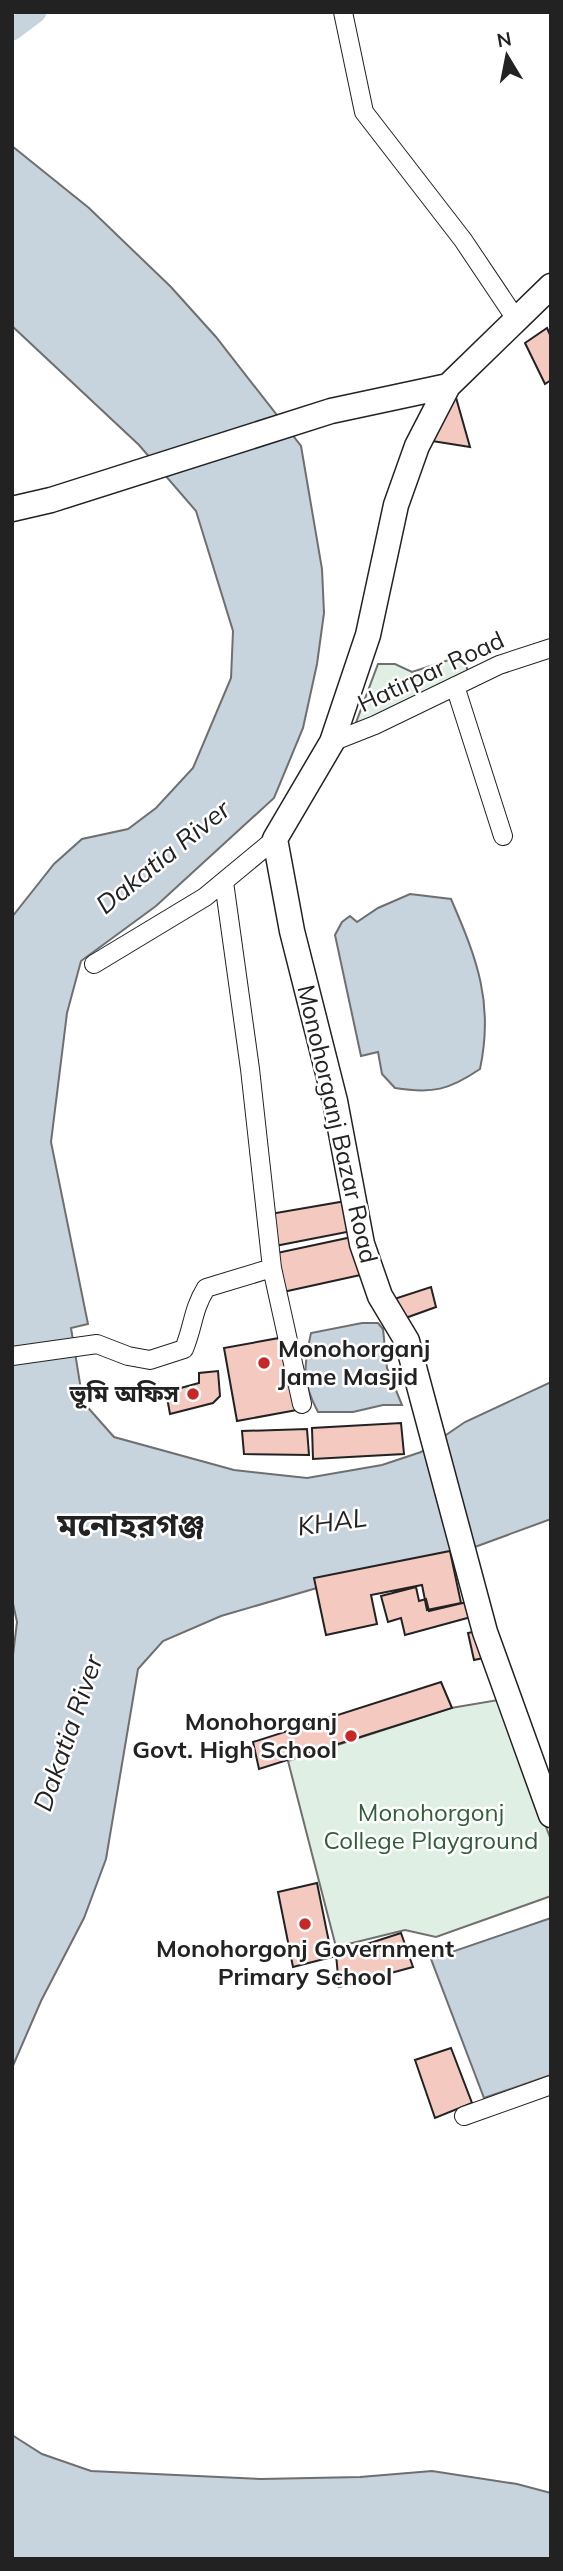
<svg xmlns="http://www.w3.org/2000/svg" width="563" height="2571" viewBox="0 0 563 2571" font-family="Mulish,'Noto Sans Bengali',sans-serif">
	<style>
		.green { fill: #e0efe3; stroke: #6f6f6f; stroke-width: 2 }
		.water { fill: #c7d3dd; stroke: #6f6f6f; stroke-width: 2 }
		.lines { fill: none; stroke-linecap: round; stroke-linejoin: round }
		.canal { stroke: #c7d3dd; stroke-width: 21 }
		.building { fill: #f3c9c0; stroke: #222; stroke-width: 2 }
		.street-casing { stroke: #222; stroke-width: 20 }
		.secondary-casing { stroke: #222; stroke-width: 27 }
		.street { stroke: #fff; stroke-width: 18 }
		.secondary { stroke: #fff; stroke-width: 24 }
		.poi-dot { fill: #c62828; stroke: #fff; stroke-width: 2.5 }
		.labels { text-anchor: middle; stroke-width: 5; stroke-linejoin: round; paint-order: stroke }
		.street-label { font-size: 24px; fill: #222; stroke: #fff }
		.poi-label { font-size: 24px; font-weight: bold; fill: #222; stroke: #fff; text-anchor: end }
		.park-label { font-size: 24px; fill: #2f5e38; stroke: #fff }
		.water-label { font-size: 26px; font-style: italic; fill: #222; stroke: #fff }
		.district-label { font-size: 32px; font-weight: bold; fill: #222; stroke: #fff }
	</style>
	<rect width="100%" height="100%" fill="#fff"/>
	<path class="green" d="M 464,655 L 469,678 L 354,728 L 378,664 L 395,664 L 412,672 Z
		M 498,1700 L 551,1840 L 551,1896 L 436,1937 L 405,1930 L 336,1947 L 288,1761 L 451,1708 Z"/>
	<path class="water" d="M 12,146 L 89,208 L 171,287 L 216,337 L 301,446 L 322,569 L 324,613 L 317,664 L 303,728 L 274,798 L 156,906 L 81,961 L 67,1013 L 51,1142 L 88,1324 L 71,1328 L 83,1402 L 114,1437 L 234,1470 L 307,1478 L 382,1465 L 421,1452 L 465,1422 L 551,1382 L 551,1519 L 453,1555 L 351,1578 L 221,1616 L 163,1641 L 138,1669 L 106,1859 L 84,1918 L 41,2001 L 12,2068 L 12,1663 L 17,1622 L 12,1599 L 12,917 L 54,864 L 82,839 L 128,829 L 156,808 L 193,768 L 231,678 L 233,631 L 196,511 L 139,445 L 12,326 Z
		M 410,894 L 451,899 C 477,959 494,1003 480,1069 C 449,1090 433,1094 395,1088 L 382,1074 L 378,1052 L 361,1056 L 335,935 L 342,922 L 350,916 L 357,922 L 378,908 Z
		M 362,1323 L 378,1323 L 383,1329 L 387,1368 L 402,1405 L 383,1405 L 353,1412 L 318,1412 C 301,1380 304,1366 311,1333 Z
		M 551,1918 L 551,2075 L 484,2098 L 431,1959 Z
		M 12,2435 L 42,2454 L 91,2471 L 261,2479 L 360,2477 L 432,2471 L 517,2484 L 551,2493 L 551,2559 L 12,2559 Z"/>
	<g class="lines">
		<path class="canal" d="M 12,30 L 36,12"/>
	</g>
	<path class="building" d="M 547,328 L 551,337 L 551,380 L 545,384 L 525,343 Z
		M 455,394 L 470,447 L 432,441 Z
		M 346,1201 L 352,1231 L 275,1246 L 270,1214 Z
		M 352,1237 L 365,1274 L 283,1292 L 277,1253 Z
		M 431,1287 L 436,1307 L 400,1320 L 388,1301 Z
		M 279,1338 L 297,1410 L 237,1421 L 224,1348 Z
		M 218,1371 L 220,1396 L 213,1403 L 170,1414 L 166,1392 L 199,1383 L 199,1373 Z
		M 401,1423 L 404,1454 L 313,1459 L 312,1428 Z
		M 307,1429 L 309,1455 L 244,1454 L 242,1431 Z
		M 450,1551 L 461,1603 L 427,1610 L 422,1585 L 371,1595 L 377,1624 L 326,1635 L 314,1578 Z
		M 416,1587 L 419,1601 L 426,1599 L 429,1611 L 467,1602 L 471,1617 L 405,1635 L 401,1618 L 388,1622 L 381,1596 Z
		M 482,1630 L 488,1657 L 474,1660 L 468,1633 Z
		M 441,1682 L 452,1708 L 259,1769 L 253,1742 Z
		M 317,1883 L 332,1957 L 293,1967 L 278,1892 Z
		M 401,1933 L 413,1967 L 339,1987 L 336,1954 Z
		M 451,2048 L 472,2103 L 435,2118 L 415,2060 Z"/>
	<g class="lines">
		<g class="street-casing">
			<path id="street" d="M 343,12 L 364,112 L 463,240 L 516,319
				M 455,686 L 503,836
				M 332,742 L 375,725 L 499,665 L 551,648
				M 224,882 L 250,1069 L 272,1268 L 302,1404
				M 94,964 L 205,897 L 275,839
				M 12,1356 L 97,1344 L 128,1356 L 150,1360 L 184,1349 C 194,1325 192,1311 206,1288 L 272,1268
				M 464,2116 L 551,2085"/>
		</g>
		<g class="secondary-casing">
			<path id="secondary" d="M 551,286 L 448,386 L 417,446 L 396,505 L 368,635 L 332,742 L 275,839 L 292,931 L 335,1101 L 362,1244 L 380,1296 L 407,1341 L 485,1632 L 551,1815
				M 12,509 L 51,500 L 331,411 L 448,386"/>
		</g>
		<use href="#street" class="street"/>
		<use href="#secondary" class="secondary"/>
	</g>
	<g class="poi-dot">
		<circle cx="264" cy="1363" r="7"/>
		<circle cx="193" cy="1394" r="7"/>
		<circle cx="351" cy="1736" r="7"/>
		<circle cx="305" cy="1924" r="7"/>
	</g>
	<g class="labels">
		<g class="street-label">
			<text transform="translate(431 672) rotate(-25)" y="8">Hatirpar Road</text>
			<text transform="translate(337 1124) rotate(77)" y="8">Monohorganj Bazar Road</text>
		</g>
		<g class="poi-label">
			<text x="278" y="1357" text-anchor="start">Monohorganj<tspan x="278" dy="28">Jame Masjid</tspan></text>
			<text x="179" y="1402">ভূমি অফিস</text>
			<text x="337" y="1730">Monohorganj<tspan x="337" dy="28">Govt. High School</tspan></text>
			<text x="305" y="1957" text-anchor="middle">Monohorgonj Government<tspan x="305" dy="28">Primary School</tspan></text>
		</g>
		<g class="park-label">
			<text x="431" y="1821">Monohorgonj<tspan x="431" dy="28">College Playground</tspan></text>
		</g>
		<g class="water-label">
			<text transform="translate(163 857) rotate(-39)" y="9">Dakatia River</text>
			<text transform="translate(332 1522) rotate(-8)" y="9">KHAL</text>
			<text transform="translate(68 1733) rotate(-71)" y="9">Dakatia River</text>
		</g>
		<g class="district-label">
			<text x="131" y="1536">মনোহরগঞ্জ</text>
		</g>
	</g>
	<rect width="563" height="2571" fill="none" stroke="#222222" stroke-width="28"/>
	<g transform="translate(507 56) rotate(350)" stroke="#ffffff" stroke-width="5" paint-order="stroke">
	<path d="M0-5L12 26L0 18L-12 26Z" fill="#222222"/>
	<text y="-10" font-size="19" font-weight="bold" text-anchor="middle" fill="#222222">N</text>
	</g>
</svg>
